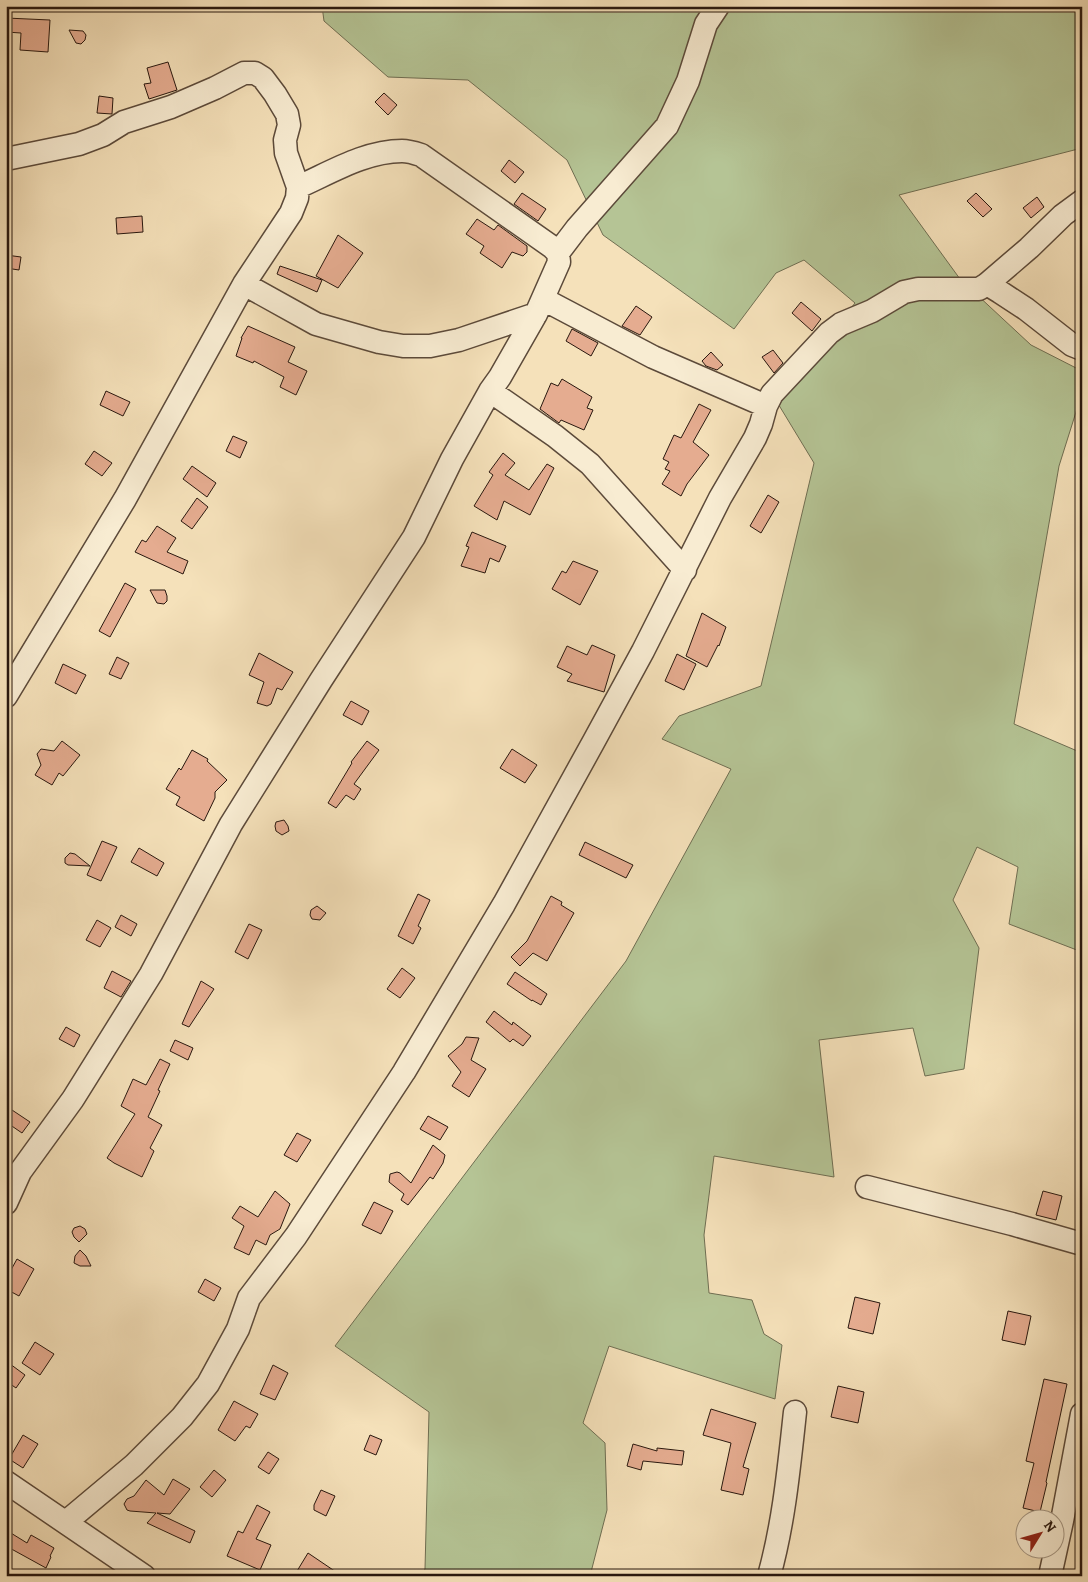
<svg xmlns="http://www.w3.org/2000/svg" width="1088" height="1582" viewBox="0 0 1088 1582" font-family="Alegreya,serif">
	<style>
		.green { fill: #b5c495; stroke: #6f6e52 }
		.building { fill: #e5ac90; stroke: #29180f }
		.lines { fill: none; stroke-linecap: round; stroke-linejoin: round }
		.minor-casing { stroke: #5c4a3a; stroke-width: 25 }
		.minor { stroke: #f8ecd2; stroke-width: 22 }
	</style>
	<rect width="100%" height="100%" fill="#f5e1ba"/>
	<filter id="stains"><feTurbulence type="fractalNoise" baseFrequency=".004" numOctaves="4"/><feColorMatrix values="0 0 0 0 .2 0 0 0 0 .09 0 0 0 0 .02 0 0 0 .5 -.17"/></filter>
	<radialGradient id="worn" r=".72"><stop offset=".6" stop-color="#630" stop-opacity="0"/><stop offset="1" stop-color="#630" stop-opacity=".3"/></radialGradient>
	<path class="green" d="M 322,6 L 1082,6 L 1082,148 L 899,195 L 960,279 L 1031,345 L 1082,371 L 1082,393 L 1059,466 L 1014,724 L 1082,753 L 1082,952 L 1009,924 L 1018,867 L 977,847 L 953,900 L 979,948 L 964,1069 L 925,1076 L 913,1028 L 819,1040 L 834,1177 L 714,1156 L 704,1235 L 709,1293 L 752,1300 L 764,1334 L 782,1345 L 775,1399 L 609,1346 L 583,1423 L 605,1443 L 607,1510 L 590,1576 L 421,1576 L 425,1569 L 429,1412 L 335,1346 L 626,961 L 731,769 L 662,739 L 679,716 L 761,686 L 814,463 L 777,402 L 855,303 L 804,260 L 776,273 L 734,329 L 603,235 L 567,160 L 468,80 L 388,77 L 324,21 Z"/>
	<path class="building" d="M 6,18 L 50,20 L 48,52 L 20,50 L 21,33 L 6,32 Z
		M 69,30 L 83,31 L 86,35 L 85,40 L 81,44 L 76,43 Z
		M 168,62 L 177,90 L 149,99 L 144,84 L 151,83 L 147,68 Z
		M 384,93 L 397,105 L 388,115 L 375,102 Z
		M 99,96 L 113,98 L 112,114 L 97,113 Z
		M 509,160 L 524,172 L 515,183 L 501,171 Z
		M 522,193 L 546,209 L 538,221 L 514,204 Z
		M 976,193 L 992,209 L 983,217 L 967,201 Z
		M 1037,197 L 1044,207 L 1031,218 L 1023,208 Z
		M 142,216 L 143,232 L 117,234 L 116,218 Z
		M 477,219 L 494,230 L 498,225 L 527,246 L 527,252 L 523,256 L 512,252 L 502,268 L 480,253 L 484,246 L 466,234 Z
		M 338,235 L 363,253 L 338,288 L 316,276 Z
		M 6,255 L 21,257 L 19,270 L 6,268 Z
		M 280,266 L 322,280 L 317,292 L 277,274 Z
		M 801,302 L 821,319 L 812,331 L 792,313 Z
		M 636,306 L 652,317 L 640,335 L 622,326 Z
		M 248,326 L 295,347 L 288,362 L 307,371 L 296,395 L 280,387 L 284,377 L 254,361 L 253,363 L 236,356 L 242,338 L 241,338 Z
		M 572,329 L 598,343 L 591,356 L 566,341 Z
		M 773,350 L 783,363 L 774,373 L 762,357 Z
		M 711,352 L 723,365 L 717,370 L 706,366 L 702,361 Z
		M 562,379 L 592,397 L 587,408 L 593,410 L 584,430 L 561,420 L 559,423 L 540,409 L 551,383 L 558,386 Z
		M 106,391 L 130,402 L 123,416 L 100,405 Z
		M 699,404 L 711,410 L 693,442 L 709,455 L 687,484 L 681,496 L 662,484 L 670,471 L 665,469 L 669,462 L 663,459 L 674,435 L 681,438 Z
		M 233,436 L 247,442 L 240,458 L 226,451 Z
		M 94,451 L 112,463 L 102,476 L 85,464 Z
		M 503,453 L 515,463 L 505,475 L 529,490 L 547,464 L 554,468 L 530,515 L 504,501 L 497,520 L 474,506 L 493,475 L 489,472 Z
		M 192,466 L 216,483 L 207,497 L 183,479 Z
		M 768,495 L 779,502 L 761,533 L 750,526 Z
		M 197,498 L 208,507 L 192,529 L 181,521 Z
		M 157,526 L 176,538 L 167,552 L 188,561 L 183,574 L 135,552 L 142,540 L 146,542 Z
		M 472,532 L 506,546 L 499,562 L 490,558 L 485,573 L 461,566 L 469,547 L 466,546 Z
		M 573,561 L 598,571 L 580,605 L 552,589 L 562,571 L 566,573 Z
		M 125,583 L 136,589 L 110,637 L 99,631 Z
		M 150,590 L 165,590 L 167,596 L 167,601 L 164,604 L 157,603 Z
		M 702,613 L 726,627 L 719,646 L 718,645 L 707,667 L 686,656 Z
		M 592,645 L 615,655 L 604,692 L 567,681 L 572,674 L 557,667 L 567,646 L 587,655 Z
		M 259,653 L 293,672 L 282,690 L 277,688 L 271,704 L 267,706 L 257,703 L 264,682 L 249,675 Z
		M 677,654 L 696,664 L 684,690 L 665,681 Z
		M 117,657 L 129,663 L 121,679 L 109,674 Z
		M 63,664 L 86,675 L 76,694 L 55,683 Z
		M 351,701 L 369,711 L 362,725 L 343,715 Z
		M 62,741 L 80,755 L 63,776 L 59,773 L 52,785 L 35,775 L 41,765 L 37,754 L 41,749 L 54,751 Z
		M 367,741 L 379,750 L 354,784 L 361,789 L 354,800 L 346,795 L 336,808 L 328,803 L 352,763 L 351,762 Z
		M 512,749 L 537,765 L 525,783 L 500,768 Z
		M 192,750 L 208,759 L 207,761 L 227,780 L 215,792 L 215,798 L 204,821 L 176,805 L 180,797 L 166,789 L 179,768 L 181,770 Z
		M 284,820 L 288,826 L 289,831 L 282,835 L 276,831 L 275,826 L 276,822 Z
		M 102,841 L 117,847 L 101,881 L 87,875 Z
		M 585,842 L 633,865 L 626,878 L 579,855 Z
		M 139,848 L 164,863 L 157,876 L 131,862 Z
		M 70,853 L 75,854 L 90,866 L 68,865 L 65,863 L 65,858 Z
		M 418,894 L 430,900 L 418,926 L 421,928 L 413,944 L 398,936 Z
		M 551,896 L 562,902 L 561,905 L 574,913 L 547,961 L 533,953 L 520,966 L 511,957 L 527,941 Z
		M 317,906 L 326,913 L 320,920 L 312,919 L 310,915 L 311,910 Z
		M 121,915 L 137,924 L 131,936 L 115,927 Z
		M 97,920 L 111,928 L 100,947 L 86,940 Z
		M 249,924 L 262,930 L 248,959 L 235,952 Z
		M 402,968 L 415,978 L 400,998 L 387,989 Z
		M 112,971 L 131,981 L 121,997 L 104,988 Z
		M 515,972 L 547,994 L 541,1005 L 532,1000 L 532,1001 L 507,984 Z
		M 201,981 L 214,989 L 189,1027 L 182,1024 Z
		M 494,1011 L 512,1025 L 513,1022 L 531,1036 L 523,1046 L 513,1039 L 510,1042 L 486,1022 Z
		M 66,1027 L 80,1035 L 74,1047 L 59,1039 Z
		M 466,1037 L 479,1038 L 471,1060 L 486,1069 L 469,1097 L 452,1086 L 461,1072 L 448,1056 L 462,1044 Z
		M 175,1040 L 193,1048 L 188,1060 L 170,1051 Z
		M 160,1059 L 170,1064 L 158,1090 L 160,1091 L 148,1117 L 162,1125 L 150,1148 L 154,1151 L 142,1177 L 114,1163 L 107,1158 L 135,1114 L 121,1106 L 133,1079 L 146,1085 Z
		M 6,1106 L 30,1122 L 22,1133 L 6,1122 Z
		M 428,1116 L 448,1127 L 440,1140 L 420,1129 Z
		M 297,1133 L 311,1140 L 297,1162 L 284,1155 Z
		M 433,1145 L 445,1155 L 443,1163 L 433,1179 L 430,1177 L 408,1205 L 401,1200 L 404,1194 L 389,1182 L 390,1174 L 397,1172 L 400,1173 L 411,1183 Z
		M 275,1191 L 290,1204 L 280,1229 L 270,1235 L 266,1245 L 256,1240 L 249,1255 L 234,1248 L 244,1226 L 232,1218 L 240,1206 L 258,1217 Z
		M 1043,1191 L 1062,1196 L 1056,1220 L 1036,1215 Z
		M 374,1202 L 393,1211 L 381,1234 L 362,1225 Z
		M 80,1226 L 85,1229 L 87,1234 L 79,1242 L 74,1237 L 72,1232 L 74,1228 Z
		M 80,1250 L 86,1256 L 91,1266 L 80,1266 L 74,1263 L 75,1256 Z
		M 17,1259 L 34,1269 L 19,1296 L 6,1289 L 6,1279 Z
		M 205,1279 L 221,1288 L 214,1301 L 198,1292 Z
		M 855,1297 L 880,1303 L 873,1334 L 848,1328 Z
		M 1008,1311 L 1031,1316 L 1025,1345 L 1002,1340 Z
		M 35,1342 L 54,1354 L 40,1375 L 22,1363 Z
		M 6,1361 L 25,1375 L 16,1388 L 6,1381 Z
		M 273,1365 L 288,1373 L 275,1400 L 260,1394 Z
		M 1044,1379 L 1067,1384 L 1046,1482 L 1047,1483 L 1040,1512 L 1023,1508 L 1034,1463 L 1026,1461 Z
		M 838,1386 L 864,1392 L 858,1423 L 831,1417 Z
		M 234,1401 L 258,1414 L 250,1428 L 246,1426 L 235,1441 L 218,1430 Z
		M 711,1409 L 756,1423 L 743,1467 L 749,1469 L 743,1495 L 721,1490 L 731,1443 L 703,1435 Z
		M 23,1435 L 38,1444 L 23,1468 L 9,1459 Z
		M 370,1435 L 382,1440 L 376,1455 L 364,1450 Z
		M 633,1444 L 657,1451 L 657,1448 L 684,1451 L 682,1465 L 643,1461 L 641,1470 L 627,1466 Z
		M 268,1452 L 279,1459 L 269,1474 L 258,1467 Z
		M 214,1470 L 226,1480 L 212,1497 L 200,1487 Z
		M 173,1479 L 190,1489 L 170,1514 L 157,1513 L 195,1531 L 190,1543 L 147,1523 L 156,1513 L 130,1511 L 127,1510 L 124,1504 L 127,1499 L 134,1496 L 146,1480 L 164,1495 Z
		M 321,1490 L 335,1496 L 326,1516 L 314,1510 L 314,1505 Z
		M 257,1505 L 270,1512 L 256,1539 L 271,1545 L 260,1570 L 227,1556 L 238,1531 L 243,1533 Z
		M 6,1530 L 27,1543 L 31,1535 L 54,1548 L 50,1556 L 51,1557 L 46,1568 L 6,1546 Z
		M 308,1553 L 342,1576 L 294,1576 Z"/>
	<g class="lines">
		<g class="minor-casing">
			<path id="minor" d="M 6,159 L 79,144 L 103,135 L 124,122 L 171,107 L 215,88 L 244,73 L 255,73 L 263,78 L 275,94 L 287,114 L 289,125 L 285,140 L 286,153 L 298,187 L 297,198 L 291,213 L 244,284 L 125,499 L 6,696
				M 558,253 L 577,228 L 667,126 L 688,81 L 706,24 L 718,6
				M 244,284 L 316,324 L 379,342 L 403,346 L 430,346 L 459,340 L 536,314
				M 987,284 L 1000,292 L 1026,309 L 1072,345 L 1082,349
				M 543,299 L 653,357 L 766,406
				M 490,391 L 555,436 L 590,464 L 685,570
				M 867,1187 L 1012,1224 L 1082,1244
				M 6,1203 L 20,1172 L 73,1099 L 151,974 L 231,824 L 321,680 L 414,537 L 452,459 L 490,391 L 500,377 L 536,314 L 559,262 L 558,253 L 552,247 L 421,155 C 415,153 408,151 402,151 C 365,151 330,173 298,187
				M 6,1482 L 144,1576
				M 66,1522 L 134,1465 L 182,1417 L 208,1384 L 238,1329 L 249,1298 L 296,1236 L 404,1072 L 504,904 L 594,741 L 643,651 L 720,498 L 755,438 L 761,424 L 766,406 L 772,394 L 829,333 L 841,324 L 872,311 L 904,292 L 918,289 L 979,289 L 987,284 L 1029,248 L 1063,215 L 1082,201
				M 769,1576 C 784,1522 789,1467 795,1412
				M 1050,1576 L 1062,1521 L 1082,1414"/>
		</g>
		<use href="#minor" class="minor"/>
	</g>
	<rect width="1088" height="1582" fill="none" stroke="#f5e1ba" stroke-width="25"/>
	<rect x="8" y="8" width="1073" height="1567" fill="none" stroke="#29180f" stroke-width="2.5"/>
	<rect x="12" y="12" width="1063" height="1557" fill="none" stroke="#29180f"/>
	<g transform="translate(1040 1534) rotate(53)"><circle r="24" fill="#f8ecd2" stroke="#a59784"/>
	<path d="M0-4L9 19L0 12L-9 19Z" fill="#8f2418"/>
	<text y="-8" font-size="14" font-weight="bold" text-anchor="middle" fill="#29180f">N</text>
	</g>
	<rect width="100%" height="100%" filter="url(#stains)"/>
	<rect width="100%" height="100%" fill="url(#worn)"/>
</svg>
